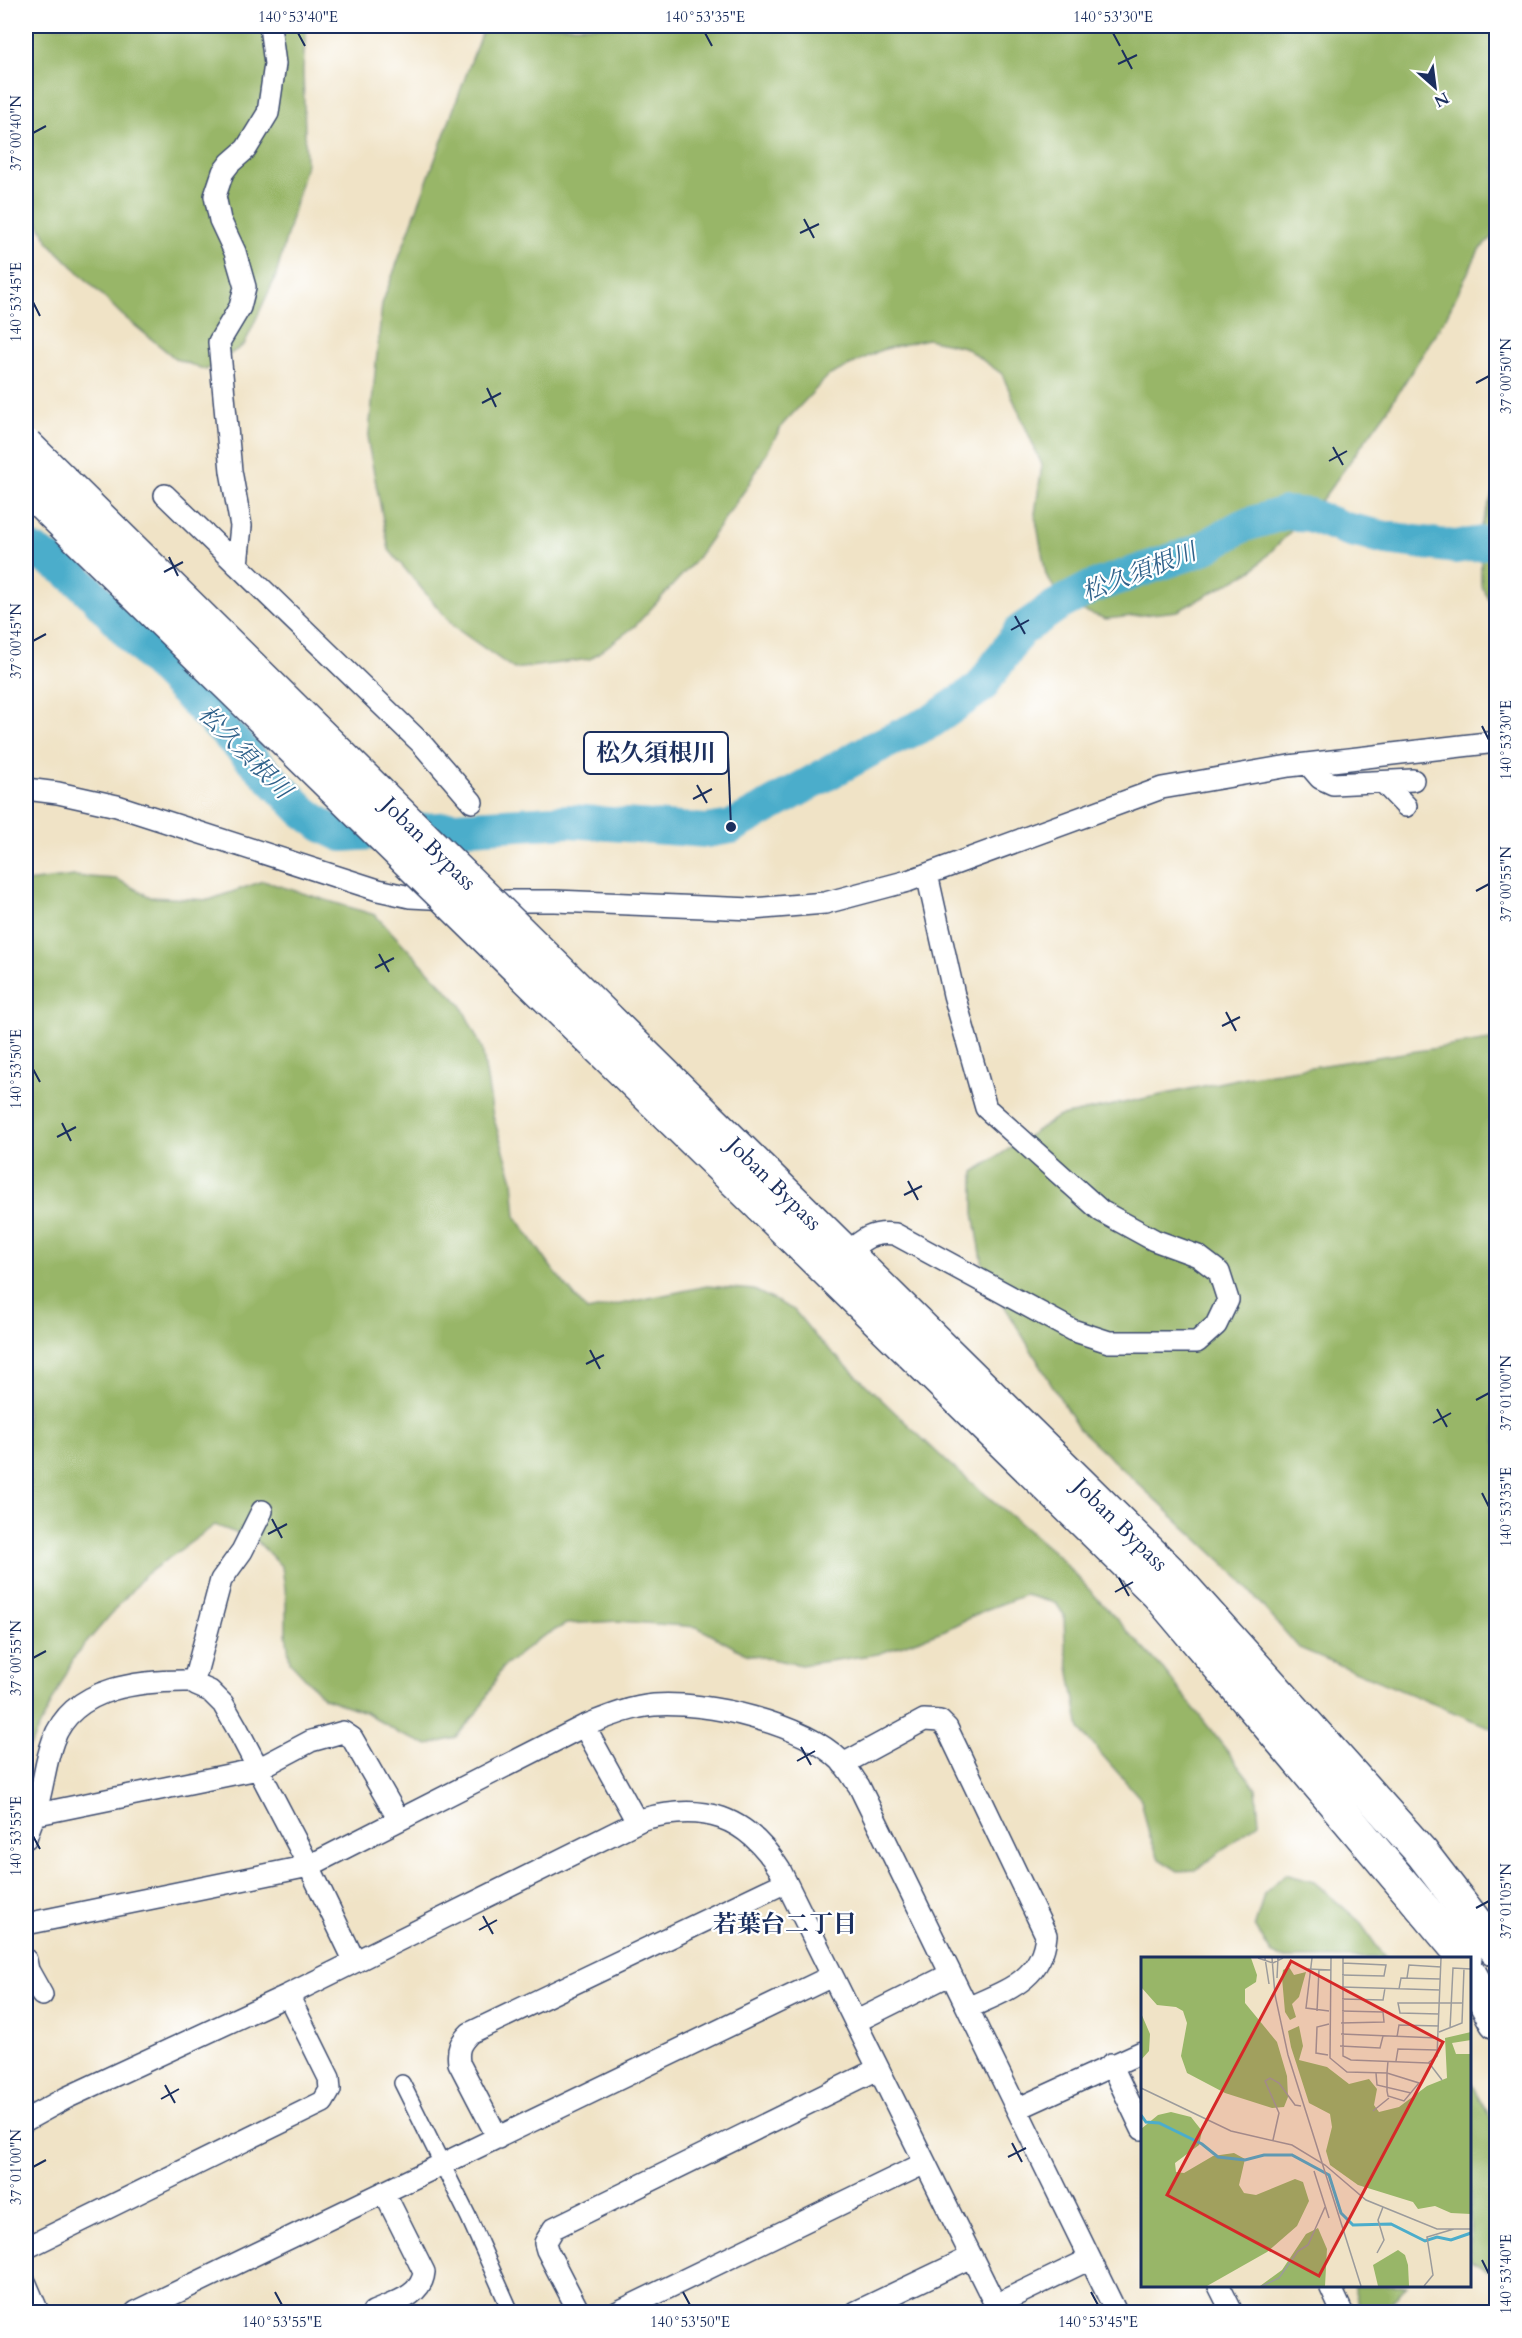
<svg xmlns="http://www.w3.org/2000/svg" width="1522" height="2338" viewBox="0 0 1522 2338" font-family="Cardo,'Noto Serif JP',serif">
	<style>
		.forest { fill: #98b668; stroke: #5a7263; stroke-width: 1.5 }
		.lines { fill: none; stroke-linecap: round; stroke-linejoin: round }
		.river { stroke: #4cadcb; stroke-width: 34 }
		.pedestrian-casing { stroke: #3b4a6e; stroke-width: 18 }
		.minor-casing { stroke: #3b4a6e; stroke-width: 24 }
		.trunk-casing { stroke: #3b4a6e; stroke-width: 36 }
		.pedestrian { stroke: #fff; stroke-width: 15 }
		.minor { stroke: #fff; stroke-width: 21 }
		.trunk { stroke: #fff; stroke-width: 33 }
		.trunk-bridge-casing { stroke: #3b4a6e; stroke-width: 36; stroke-linecap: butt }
		.trunk-bridge { stroke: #fff; stroke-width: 33 }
		.ticks { fill: none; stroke: #1b2f5e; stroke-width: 2 }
		.labels { text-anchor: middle; stroke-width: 4.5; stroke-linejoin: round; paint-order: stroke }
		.street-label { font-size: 22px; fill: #1b2f5e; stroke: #fff }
		.water-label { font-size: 24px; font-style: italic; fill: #2f618a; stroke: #fff }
		.neighbourhood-label { font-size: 24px; font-weight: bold; fill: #1b2f5e; stroke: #fff }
		.inset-river { fill: none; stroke: #4cadcb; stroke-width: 3 }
		.inset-road { fill: none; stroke: #9b9b9c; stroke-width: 1.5 }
		.view { fill: #d62828; fill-opacity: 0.15; stroke: #d62828; stroke-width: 3 }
		.inset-edge { fill: none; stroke: #1b2f5e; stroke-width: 3 }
		.leader { fill: none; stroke: #1b2f5e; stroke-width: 2 }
		.callout-dot { fill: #1b2f5e; stroke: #fff; stroke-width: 2 }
		.callout { fill: #fff; stroke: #1b2f5e; stroke-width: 2 }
		.callout-label { font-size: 24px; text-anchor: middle; font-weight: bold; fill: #1b2f5e }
		.neatline { fill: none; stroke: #1b2f5e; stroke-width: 2 }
		.ticks-label { font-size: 15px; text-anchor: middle; fill: #1b2f5e }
	</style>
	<rect width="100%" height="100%" fill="#fff"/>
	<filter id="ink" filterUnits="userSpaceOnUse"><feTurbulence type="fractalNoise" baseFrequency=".0167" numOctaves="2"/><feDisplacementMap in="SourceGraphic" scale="12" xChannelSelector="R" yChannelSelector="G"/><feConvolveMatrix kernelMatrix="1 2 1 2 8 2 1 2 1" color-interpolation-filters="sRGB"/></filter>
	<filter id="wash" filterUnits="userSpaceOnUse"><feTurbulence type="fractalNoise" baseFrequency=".008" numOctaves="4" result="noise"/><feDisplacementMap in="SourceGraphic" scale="24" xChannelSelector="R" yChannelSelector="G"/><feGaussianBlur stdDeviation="1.35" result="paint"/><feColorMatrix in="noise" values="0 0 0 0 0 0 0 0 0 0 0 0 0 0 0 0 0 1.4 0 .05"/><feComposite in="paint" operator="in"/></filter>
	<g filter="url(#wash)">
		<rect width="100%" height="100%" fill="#f0e3c6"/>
		<path class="forest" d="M 26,26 L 306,26 L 303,70 L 306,165 L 276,276 L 244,345 L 206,370 L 176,359 L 122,315 L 50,244 L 26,201 Z
			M 484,26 L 1496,26 L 1496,234 L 1479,250 L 1446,317 L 1386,412 L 1324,497 L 1253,570 L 1178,611 L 1106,619 L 1064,604 L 1046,575 L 1035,514 L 1042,465 L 1002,374 L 964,347 L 927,339 L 881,350 L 828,376 L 783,424 L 747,487 L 694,562 L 635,626 L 590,659 L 514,669 L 454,627 L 389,550 L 368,443 L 382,304 Z
			M 1496,485 L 1496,613 L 1481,585 L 1481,525 Z
			M 74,876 L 117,879 L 150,897 L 209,900 L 263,881 L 375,915 L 461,1005 L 482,1048 L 493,1116 L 513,1180 L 516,1217 L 553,1270 L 587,1311 L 707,1286 L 754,1290 L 794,1310 L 816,1337 L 947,1462 L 1056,1554 L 1164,1670 L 1256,1788 L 1259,1822 L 1196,1870 L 1178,1871 L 1159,1859 L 1149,1835 L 1141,1799 L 1080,1730 L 1065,1644 L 1064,1615 L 1056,1603 L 1025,1595 L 985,1610 L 945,1630 L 878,1654 L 801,1665 L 746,1654 L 697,1627 L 618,1621 L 566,1624 L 537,1640 L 502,1668 L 480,1709 L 455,1738 L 428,1745 L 400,1734 L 365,1712 L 324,1698 L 290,1662 L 286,1633 L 286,1596 L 282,1567 L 257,1541 L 215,1525 L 144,1576 L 75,1656 L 26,1754 L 26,882 Z
			M 1496,1039 L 1496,1730 L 1299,1648 L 1233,1572 L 1078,1428 L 984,1272 L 974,1213 L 974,1172 L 1057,1117 L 1251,1076 Z
			M 1285,1874 L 1314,1882 L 1359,1921 L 1385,1958 L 1281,1958 L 1271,1953 L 1255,1926 L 1264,1894 Z
			M 1470,2082 L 1496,2127 L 1496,2275 L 1470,2260 Z
			M 1353,2286 L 1407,2286 L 1380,2312 L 1362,2312 Z"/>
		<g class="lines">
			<path class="river" d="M 26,548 C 82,571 104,609 145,651 C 198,704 250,758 303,811 L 323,826 L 342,835 L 569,821 L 707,831 L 731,827 L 872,749 L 932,721 L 981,687 L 1020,631 L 1056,606 L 1092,587 L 1198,551 L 1242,526 L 1285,513 L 1310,515 L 1346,529 L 1386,538 L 1455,547 L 1496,541"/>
		</g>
	</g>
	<g filter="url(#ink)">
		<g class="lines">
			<g class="pedestrian-casing">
				<path id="pedestrian" d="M 402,2083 L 469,2218 L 511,2312"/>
			</g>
			<g class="minor-casing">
				<path id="minor" d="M 165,495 L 421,743 L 472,802
					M 237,565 L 241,526 L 231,471 L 219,342 L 240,307 L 245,287 L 235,252 L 220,220 L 215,196 L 223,172 L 230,163 L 246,149 L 268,113 L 275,64 L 270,26
					M 1308,764 L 1320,778 L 1333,784 L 1413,780
					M 1383,782 L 1406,806
					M 26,789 L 58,793 L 117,806 L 378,890 L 410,897 L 450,899
					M 484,901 L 555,901 L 752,909 L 825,903 L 908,881 L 1162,788 L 1289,766 L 1496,742
					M 846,1254 C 863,1239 872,1231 895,1234 L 1072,1330 L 1109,1342 L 1197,1342 L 1216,1325 L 1228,1300 L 1219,1272 L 1198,1256 L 1154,1240 L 1101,1211 L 986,1108 L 954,995 L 927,874
					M 194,1681 L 221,1580 L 242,1551 L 262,1511
					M 584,1726 L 637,1822
					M 843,1764 L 924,1720 L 940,1721 L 947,1728 L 1046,1935 C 1042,1981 1004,1991 968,2008
					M 33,1815 L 258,1769 L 311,1741 L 343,1732 L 352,1738 L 399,1820
					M 26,1838 C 30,1825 36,1812 39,1799 C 44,1780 46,1760 53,1741 C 73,1685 144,1680 194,1681 L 196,1685 L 210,1691 L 223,1704 L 238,1730 L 309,1866 L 355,1962
					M 26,1924 L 309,1866 L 584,1726 C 607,1717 630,1707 654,1705 C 707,1701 801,1723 840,1760 C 848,1768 853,1778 859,1786 L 1116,2312
					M 26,1960 L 28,1970 L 42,1995
					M 855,2022 L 951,1974
					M 1111,2064 L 1142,2129
					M 1017,2109 L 1142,2052
					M 26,2120 L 66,2098 L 288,1995 L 643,1819 C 703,1803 746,1815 780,1870 L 999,2312
					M 498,2138 L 459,2063 C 457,2049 460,2043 470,2033 L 786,1882
					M 26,2248 L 323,2102 L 330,2090 L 329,2078 L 288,1995
					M 26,2284 L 38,2312
					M 1219,2286 L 1232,2312
					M 1330,2286 L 1342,2312
					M 995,2305 L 1090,2259
					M 136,2312 L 832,1976
					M 373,2312 C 393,2303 422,2296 424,2272 L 384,2192
					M 579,2312 L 547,2250 L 545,2243 L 554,2228 L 878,2069
					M 618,2312 L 925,2163
					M 856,2312 L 971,2257"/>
			</g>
			<g class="trunk-casing">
				<g id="trunk">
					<path id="s1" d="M 606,1017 L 1169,1571 L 1422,1853 L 1496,1949"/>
					<path d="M 587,1036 L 1158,1594 L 1465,1958"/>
					<path d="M 1470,1974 L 1496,2022"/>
				</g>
			</g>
			<use href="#pedestrian" class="pedestrian"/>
			<use href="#minor" class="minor"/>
			<use href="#trunk" class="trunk"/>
			<g class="trunk-bridge-casing">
				<g id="trunk-bridge">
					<path id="s2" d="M 26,445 L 606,1017"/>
					<path d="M 26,487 L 587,1036"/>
				</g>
			</g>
			<use href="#trunk-bridge" class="trunk-bridge"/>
		</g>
	</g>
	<path class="ticks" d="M 298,33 L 305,46M 705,33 L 712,46M 1113,33 L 1120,46M 1122,50 L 1132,69M 1118,64 L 1137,55M 33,133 L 46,126M 804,219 L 814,238M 800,233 L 819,224M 33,302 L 40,316M 1476,383 L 1489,376M 487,388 L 496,407M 482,403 L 501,393M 1333,447 L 1343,465M 1329,461 L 1347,451M 169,557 L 178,576M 164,572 L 183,562M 1015,616 L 1025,634M 1011,630 L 1029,620M 33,641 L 46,634M 1482,726 L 1489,740M 697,785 L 707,803M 693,799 L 712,789M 1476,891 L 1489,884M 379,954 L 389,972M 375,968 L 394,958M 1226,1012 L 1236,1031M 1222,1026 L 1240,1017M 33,1069 L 40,1082M 62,1123 L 71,1141M 57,1137 L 76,1127M 908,1181 L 918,1200M 904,1195 L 922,1186M 590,1350 L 600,1369M 586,1364 L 604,1355M 1476,1400 L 1489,1393M 1437,1409 L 1447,1427M 1433,1423 L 1451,1413M 1482,1493 L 1489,1507M 272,1519 L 282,1538M 268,1534 L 287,1524M 1119,1578 L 1129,1596M 1115,1592 L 1133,1582M 33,1658 L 46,1651M 801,1747 L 811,1765M 797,1761 L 815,1751M 33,1836 L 40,1849M 1476,1908 L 1489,1901M 483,1916 L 493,1934M 479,1930 L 497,1920M 165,2085 L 175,2103M 161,2099 L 179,2089M 1012,2143 L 1022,2162M 1008,2157 L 1026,2148M 33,2167 L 46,2160M 1482,2260 L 1489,2274M 275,2292 L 282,2305M 683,2292 L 690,2305M 1091,2292 L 1098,2305"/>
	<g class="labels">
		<g class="street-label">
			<text dy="8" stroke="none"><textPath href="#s2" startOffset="567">Joban Bypass</textPath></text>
			<text dy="8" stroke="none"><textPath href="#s1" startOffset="237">Joban Bypass</textPath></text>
			<text dy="8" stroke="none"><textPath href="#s1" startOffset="723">Joban Bypass</textPath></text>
		</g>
		<g class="water-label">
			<text transform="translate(1139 572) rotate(-21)" y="8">松久須根川</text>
			<text transform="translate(245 752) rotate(45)" y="8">松久須根川</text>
		</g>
		<g class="neighbourhood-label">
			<text x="785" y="1932">若葉台二丁目</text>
		</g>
	</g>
	<g transform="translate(1141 1957)">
		<rect width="330" height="330" fill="#f0e3c6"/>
		<path d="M 0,1 L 110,1 L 116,18 L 115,25 L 104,32 L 104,46 L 136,85 L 146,119 L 147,140 L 143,150 L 131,151 L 84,136 L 46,116 L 40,99 L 46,66 L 42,54 L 35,50 L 16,48 L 0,30 ZM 148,10 L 153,18 L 165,15 L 158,40 L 151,47 L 155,60 L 149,63 L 144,55 L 141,21 L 142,13 ZM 0,56 L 9,77 L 8,94 L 0,103 ZM 158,69 L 162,89 L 158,103 L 186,110 L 208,127 L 228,122 L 236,132 L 233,148 L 238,155 L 258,150 L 286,129 L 306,121 L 304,81 L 330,75 L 330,83 L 311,86 L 315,97 L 330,97 L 330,257 L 310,256 L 294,249 L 277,252 L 272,245 L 217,228 L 189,208 L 185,194 L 191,170 L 189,157 L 168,146 L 150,90 L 147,74 ZM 30,155 L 50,160 L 61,174 L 58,188 L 34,206 L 35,215 L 43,216 L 72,199 L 93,196 L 104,202 L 98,228 L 103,236 L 115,238 L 154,222 L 162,225 L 168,244 L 156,269 L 126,295 L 66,329 L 0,329 L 0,172 L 17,158 ZM 177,271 L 186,292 L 184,329 L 119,329 L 141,313 L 165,277 ZM 257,293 L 264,298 L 267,308 L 268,329 L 237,329 L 232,308 Z" fill="#98b668"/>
		<path class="inset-river" d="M 0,158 L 5,165 L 18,166 L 61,187 L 77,200 L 104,203 L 123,198 L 151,198 L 188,218 L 200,256 L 212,268 L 250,267 L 284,284 L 296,280 L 310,283 L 330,276"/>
		<path class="inset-road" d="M 117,1 L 132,6 L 142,1M 124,1 L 128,27M 131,1 L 134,38 L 147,98 L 220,329M 171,1 L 165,51 L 188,54M 190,1 L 189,101 L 206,115 L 246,116 L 278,126 L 263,144 L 247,139 L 246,134 L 246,116 L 247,104M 202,1 L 202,99 L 210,103 L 287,106 L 296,99 L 300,1M 167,12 L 190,13M 201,18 L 243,19 L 245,8 L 202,6M 136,21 L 137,1M 266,21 L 268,8 L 300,10M 201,30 L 299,33M 258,32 L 260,21 L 299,22M 201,42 L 242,43 L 244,31M 176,54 L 178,12M 298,57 L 259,56 L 257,46 L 322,46M 200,66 L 243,65 L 242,55 L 201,54M 309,72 L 312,11 L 330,12M 298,75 L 321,66 L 323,11M 200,77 L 297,81M 256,80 L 258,68 L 298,69M 199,89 L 239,91 L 242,79M 187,98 L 175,96 L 176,70 L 188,67M 255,104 L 257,92 L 296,93M 288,106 L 301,123M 235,116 L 236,128 L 270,136M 0,131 L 90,174 L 151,188 L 184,208 L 225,243 L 296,272 L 330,272M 232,154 L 248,141M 132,183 L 138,156 L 124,124 L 129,121 L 138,126 L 154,148 L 160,149M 173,214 L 188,261M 236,296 L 243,283 L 237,263 L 242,250M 121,329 L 138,321 L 157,294 L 167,288 L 184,250M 283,329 L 292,318 L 286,280 L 313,272"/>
		<path class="view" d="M 150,4 L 302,85 L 178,319 L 26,238 Z"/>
		<rect width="330" height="330" class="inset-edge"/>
	</g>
	<path class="leader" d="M731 827L728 753"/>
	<circle class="callout-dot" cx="731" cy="827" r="6"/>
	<rect class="callout" x="584" y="732" width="144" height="42" rx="6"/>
	<g class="callout-label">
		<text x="656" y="761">松久須根川</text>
	</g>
	<rect width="1522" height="2338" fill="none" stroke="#fff" stroke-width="66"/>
	<g transform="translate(1435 87) rotate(152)" stroke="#ffffff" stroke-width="4.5" paint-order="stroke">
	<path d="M0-4.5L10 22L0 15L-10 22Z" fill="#1b2f5e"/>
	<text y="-9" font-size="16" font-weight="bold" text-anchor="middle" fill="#1b2f5e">N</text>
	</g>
	<rect x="33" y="33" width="1456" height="2272" class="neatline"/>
	<g class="ticks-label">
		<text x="298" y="22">140°53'40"E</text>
		<text x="705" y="22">140°53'35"E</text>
		<text x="1113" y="22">140°53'30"E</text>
		<text transform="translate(16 133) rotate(-90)" y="5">37°00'40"N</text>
		<text transform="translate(16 302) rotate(-90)" y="5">140°53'45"E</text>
		<text transform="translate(1506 376) rotate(-90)" y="5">37°00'50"N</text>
		<text transform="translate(16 641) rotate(-90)" y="5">37°00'45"N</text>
		<text transform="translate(1506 740) rotate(-90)" y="5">140°53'30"E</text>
		<text transform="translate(1506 884) rotate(-90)" y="5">37°00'55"N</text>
		<text transform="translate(16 1069) rotate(-90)" y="5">140°53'50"E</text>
		<text transform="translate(1506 1393) rotate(-90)" y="5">37°01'00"N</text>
		<text transform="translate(1506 1507) rotate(-90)" y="5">140°53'35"E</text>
		<text transform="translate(16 1658) rotate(-90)" y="5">37°00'55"N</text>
		<text transform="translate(16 1836) rotate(-90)" y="5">140°53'55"E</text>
		<text transform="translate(1506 1901) rotate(-90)" y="5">37°01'05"N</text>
		<text transform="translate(16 2167) rotate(-90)" y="5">37°01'00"N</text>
		<text transform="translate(1506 2274) rotate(-90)" y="5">140°53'40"E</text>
		<text x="282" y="2327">140°53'55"E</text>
		<text x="690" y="2327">140°53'50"E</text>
		<text x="1098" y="2327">140°53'45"E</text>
	</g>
</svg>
